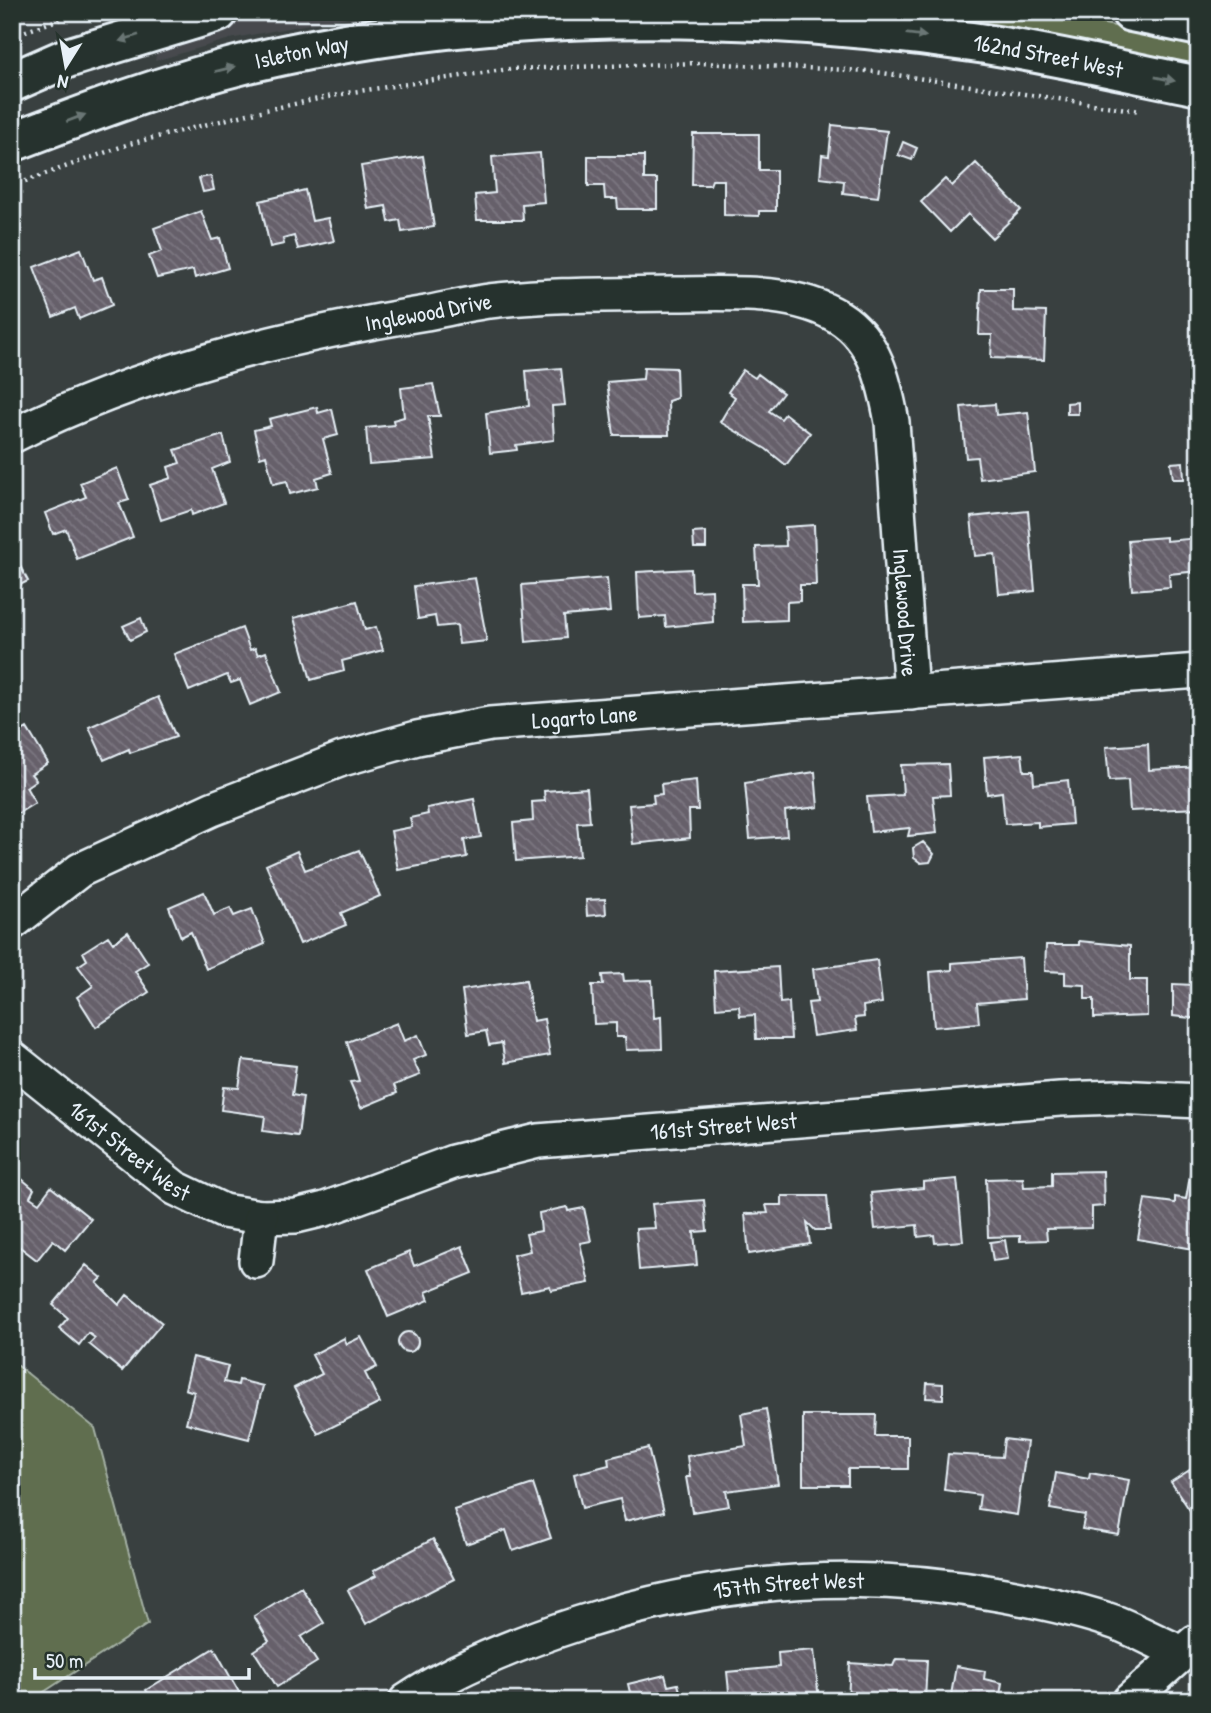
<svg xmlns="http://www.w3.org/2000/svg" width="1211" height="1713" viewBox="0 0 1211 1713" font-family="'Patrick Hand',sans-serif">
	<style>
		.built { fill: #464a4d }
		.grass { fill: #606e4f; stroke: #a4b0a4; stroke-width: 2 }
		.building { fill: url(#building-back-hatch); stroke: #e8f1f8; stroke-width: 2 }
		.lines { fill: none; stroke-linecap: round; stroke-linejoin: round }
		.minor-casing { stroke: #e8f1f8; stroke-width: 38 }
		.secondary-casing { stroke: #e8f1f8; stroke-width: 44 }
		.path { stroke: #e8f1f8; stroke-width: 4.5; stroke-dasharray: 2 5; stroke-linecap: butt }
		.minor { stroke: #26332d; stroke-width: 33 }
		.secondary { stroke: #26332d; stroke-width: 38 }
		.oneway { fill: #6a7674 }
		.labels { text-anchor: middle; stroke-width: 7; stroke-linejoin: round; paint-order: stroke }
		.street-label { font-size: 23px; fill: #e8f1f8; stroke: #26332d }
	</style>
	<defs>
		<pattern id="building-back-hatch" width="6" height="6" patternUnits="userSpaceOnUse" patternTransform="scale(1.75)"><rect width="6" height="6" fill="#66606b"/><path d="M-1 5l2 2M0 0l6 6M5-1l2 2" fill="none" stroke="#7c7781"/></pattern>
	</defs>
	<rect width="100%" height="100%" fill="#394040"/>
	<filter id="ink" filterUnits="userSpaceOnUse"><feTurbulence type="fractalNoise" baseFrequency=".0143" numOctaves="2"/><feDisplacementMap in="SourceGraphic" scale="14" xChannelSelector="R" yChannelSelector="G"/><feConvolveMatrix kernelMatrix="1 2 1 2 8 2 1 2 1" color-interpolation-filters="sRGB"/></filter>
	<g filter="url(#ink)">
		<path class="built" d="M 163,12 L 373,12 L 230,39 L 155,61 Z"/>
		<path class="grass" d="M 889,12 L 1041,12 L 1199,42 L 1199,67 Z
			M 12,1361 L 95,1428 L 148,1624 L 30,1701 L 12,1701 Z"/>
		<path class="building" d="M 832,125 L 887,131 L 878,197 L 843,193 L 844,181 L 820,178 L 822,155 L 829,156 Z
			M 693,134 L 759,134 L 759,170 L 776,170 L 776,211 L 759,211 L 759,216 L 724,215 L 724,180 L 712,180 L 710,185 L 692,185 Z
			M 903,142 L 917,148 L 912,160 L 898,155 Z
			M 540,153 L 544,202 L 522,204 L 523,220 L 477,220 L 475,195 L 495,193 L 492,157 Z
			M 423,156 L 434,227 L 402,232 L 400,220 L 389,222 L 386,206 L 368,209 L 361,166 Z
			M 588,156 L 644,156 L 644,179 L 657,179 L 657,209 L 618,209 L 617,199 L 605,199 L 604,186 L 588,186 Z
			M 976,163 L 1021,210 L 992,238 L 968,214 L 950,232 L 921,202 L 945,179 L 952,186 Z
			M 211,176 L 214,190 L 203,192 L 199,178 Z
			M 305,190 L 312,221 L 328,218 L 334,241 L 298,249 L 294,236 L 283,239 L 284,244 L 270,247 L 260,201 Z
			M 201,211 L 212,240 L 220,238 L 228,268 L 195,278 L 193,270 L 157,278 L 149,256 L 162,251 L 154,228 Z
			M 81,249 L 93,280 L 102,277 L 112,305 L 79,319 L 75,308 L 53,317 L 34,267 Z
			M 981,289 L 1013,289 L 1013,311 L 1046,312 L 1044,360 L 991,358 L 992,335 L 979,335 Z
			M 644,367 L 676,368 L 677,398 L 668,401 L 669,435 L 614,435 L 607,382 L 643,379 Z
			M 561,368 L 565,405 L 552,406 L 554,440 L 516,445 L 517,450 L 490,453 L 486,413 L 529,406 L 526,371 Z
			M 743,370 L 755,378 L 758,374 L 783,393 L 769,411 L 781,419 L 785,414 L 810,433 L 786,465 L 766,449 L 720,422 L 735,397 L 728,392 Z
			M 433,384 L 440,416 L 428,416 L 435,459 L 369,464 L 366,428 L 394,425 L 393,420 L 404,417 L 401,388 Z
			M 1078,402 L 1078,414 L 1067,414 L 1067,403 Z
			M 995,404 L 996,415 L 1028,412 L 1035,472 L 980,479 L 977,457 L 966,458 L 961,407 Z
			M 317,407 L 318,413 L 332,409 L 338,435 L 323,439 L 332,473 L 316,478 L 318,487 L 290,494 L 287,481 L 273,484 L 266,455 L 260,457 L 254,430 L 271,426 L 269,419 Z
			M 223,435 L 230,462 L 212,469 L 224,503 L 192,515 L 191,510 L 161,520 L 150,485 L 171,478 L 168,467 L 180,463 L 175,450 Z
			M 1183,462 L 1184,479 L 1173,479 L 1171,463 Z
			M 117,468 L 129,500 L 119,503 L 133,537 L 77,559 L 66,529 L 53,534 L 45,513 L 86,497 L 80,483 Z
			M 1028,511 L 1035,591 L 999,594 L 995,554 L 975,556 L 971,517 Z
			M 814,525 L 816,585 L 800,585 L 800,601 L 787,602 L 787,620 L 743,622 L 742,584 L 758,584 L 756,547 L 786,546 L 785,527 Z
			M 706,532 L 706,548 L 694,548 L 693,533 Z
			M 1166,537 L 1166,541 L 1199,538 L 1199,571 L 1169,574 L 1170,587 L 1132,590 L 1128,540 Z
			M 12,551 L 28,581 L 12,589 Z
			M 691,569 L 692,591 L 712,590 L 713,622 L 666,627 L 665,616 L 639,618 L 637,572 Z
			M 475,578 L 487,641 L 459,644 L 457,625 L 437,627 L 435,616 L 418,619 L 414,586 Z
			M 607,578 L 610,612 L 564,616 L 566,638 L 526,642 L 522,585 Z
			M 357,601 L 365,630 L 376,627 L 383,650 L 342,661 L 344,671 L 311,680 L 294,618 Z
			M 141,618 L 146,632 L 130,640 L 123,626 Z
			M 242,628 L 250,650 L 255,648 L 258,655 L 266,652 L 281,692 L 250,705 L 240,680 L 231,683 L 227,675 L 189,691 L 174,654 Z
			M 158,697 L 176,737 L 130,753 L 129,749 L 104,760 L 89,727 Z
			M 27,728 L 48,763 L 31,774 L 36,780 L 26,787 L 35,803 L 12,817 L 12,737 Z
			M 1148,744 L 1149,770 L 1199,767 L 1199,808 L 1130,811 L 1128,780 L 1109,781 L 1106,747 Z
			M 1022,754 L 1024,771 L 1033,771 L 1034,784 L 1068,780 L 1072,824 L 1038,827 L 1038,822 L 1005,824 L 1002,792 L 987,794 L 984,757 Z
			M 948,764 L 950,795 L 933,796 L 937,833 L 908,836 L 910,828 L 871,832 L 867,797 L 903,795 L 901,765 Z
			M 815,772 L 818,807 L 785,811 L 787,836 L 750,839 L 745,783 Z
			M 696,780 L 698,810 L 689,810 L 690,838 L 633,844 L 629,805 L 654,803 L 653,795 L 662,794 L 661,784 Z
			M 587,788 L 590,822 L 577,823 L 580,856 L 516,861 L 513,823 L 533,821 L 532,802 L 545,801 L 544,791 Z
			M 474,799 L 481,837 L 464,840 L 467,857 L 398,870 L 391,831 L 412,827 L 410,818 L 428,814 L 427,808 Z
			M 923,842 L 934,854 L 930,862 L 921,863 L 914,858 L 913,848 Z
			M 359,850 L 380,896 L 341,913 L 346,925 L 300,944 L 266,865 L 297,851 L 305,870 Z
			M 204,892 L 214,915 L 230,908 L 234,916 L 252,909 L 265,944 L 206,969 L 191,932 L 181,937 L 169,907 Z
			M 605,899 L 606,914 L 587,916 L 586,900 Z
			M 128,932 L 148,963 L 135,971 L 149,992 L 96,1027 L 77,997 L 93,986 L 78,966 L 87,960 L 83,952 L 108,936 L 113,943 Z
			M 1079,941 L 1130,946 L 1130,980 L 1147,980 L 1147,1016 L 1094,1018 L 1094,999 L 1085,999 L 1085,985 L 1065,984 L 1065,972 L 1045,971 L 1046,945 L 1079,945 Z
			M 1198,951 L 1199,1019 L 1173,1016 L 1173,984 L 1194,985 Z
			M 1021,958 L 1024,999 L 977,1003 L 979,1023 L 934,1027 L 930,972 L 952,970 L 952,963 Z
			M 877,960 L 882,1003 L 863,1006 L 864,1017 L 855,1018 L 857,1030 L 813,1036 L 808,1003 L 817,1002 L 813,969 Z
			M 778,967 L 780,1003 L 789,1002 L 791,1039 L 756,1039 L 755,1015 L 740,1016 L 739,1006 L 716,1008 L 714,971 Z
			M 623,974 L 624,981 L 652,980 L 654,1018 L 661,1017 L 662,1049 L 626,1050 L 625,1037 L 616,1037 L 616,1023 L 594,1024 L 592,985 L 603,985 L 602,975 Z
			M 526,980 L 533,1021 L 544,1019 L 550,1055 L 505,1063 L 502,1043 L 489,1045 L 486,1031 L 468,1034 L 462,990 Z
			M 397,1023 L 404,1041 L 418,1035 L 426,1055 L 413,1060 L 420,1075 L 394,1085 L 397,1093 L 361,1108 L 350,1082 L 359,1081 L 347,1042 Z
			M 243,1060 L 296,1066 L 292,1095 L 303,1097 L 298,1136 L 263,1131 L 265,1116 L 221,1110 L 224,1087 L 239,1088 Z
			M 1191,1170 L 1199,1172 L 1199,1250 L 1138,1239 L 1145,1199 L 1175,1203 L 1175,1197 L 1186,1199 Z
			M 1103,1171 L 1104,1206 L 1092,1207 L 1092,1228 L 1046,1229 L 1047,1240 L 1020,1241 L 1020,1236 L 988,1237 L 986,1179 L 1023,1178 L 1024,1187 L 1052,1186 L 1052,1172 Z
			M 17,1175 L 34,1189 L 30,1197 L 39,1203 L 51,1187 L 91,1219 L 65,1250 L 53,1240 L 37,1260 L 12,1241 L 12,1181 Z
			M 957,1179 L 963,1241 L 935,1243 L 934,1235 L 918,1237 L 917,1225 L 875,1229 L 871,1193 L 923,1188 L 923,1182 Z
			M 782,1196 L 827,1196 L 830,1230 L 815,1230 L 807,1222 L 810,1244 L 749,1254 L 745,1214 L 768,1213 L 766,1205 L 782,1205 Z
			M 704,1200 L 707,1231 L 694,1232 L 697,1265 L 639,1270 L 636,1229 L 655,1228 L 652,1204 Z
			M 567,1207 L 568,1211 L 584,1208 L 591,1241 L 580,1243 L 589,1283 L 551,1290 L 550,1286 L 521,1292 L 513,1255 L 530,1251 L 526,1234 L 541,1231 L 539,1213 Z
			M 1005,1240 L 1008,1259 L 993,1261 L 990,1242 Z
			M 462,1246 L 473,1273 L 426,1292 L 429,1300 L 388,1317 L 368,1269 L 409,1252 L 414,1266 Z
			M 86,1265 L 102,1278 L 97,1283 L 119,1305 L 127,1295 L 162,1323 L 122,1371 L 89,1344 L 95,1338 L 88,1333 L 79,1345 L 59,1328 L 68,1318 L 53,1305 Z
			M398 1342a10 10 0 1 1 20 0a10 10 0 1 1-20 0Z
			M 361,1337 L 377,1367 L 365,1373 L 380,1403 L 318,1434 L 294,1388 L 322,1374 L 312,1355 L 344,1338 L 347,1344 Z
			M 193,1357 L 228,1366 L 224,1382 L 238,1385 L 239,1380 L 263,1386 L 249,1439 L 186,1423 L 194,1392 L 185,1389 Z
			M 927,1383 L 943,1384 L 943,1399 L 926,1398 Z
			M 766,1409 L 778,1484 L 726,1491 L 729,1506 L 692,1512 L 686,1477 L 690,1477 L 687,1456 L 746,1446 L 741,1414 Z
			M 803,1415 L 876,1415 L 875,1436 L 908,1436 L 908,1469 L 848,1469 L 848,1485 L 803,1485 Z
			M 1004,1439 L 1027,1442 L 1017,1515 L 978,1509 L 980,1495 L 944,1490 L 948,1454 L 1002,1457 Z
			M 648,1448 L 664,1512 L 625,1521 L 620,1499 L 582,1508 L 574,1474 L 609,1465 L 608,1458 Z
			M 1199,1464 L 1199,1524 L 1171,1482 Z
			M 1056,1473 L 1089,1479 L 1090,1473 L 1129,1480 L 1119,1535 L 1082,1529 L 1085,1515 L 1050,1509 Z
			M 533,1484 L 551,1538 L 513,1551 L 506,1530 L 466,1544 L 454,1510 Z
			M 433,1539 L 454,1579 L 366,1624 L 348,1590 L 376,1576 L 373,1571 Z
			M 301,1587 L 324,1623 L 301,1637 L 317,1662 L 277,1687 L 254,1651 L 269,1641 L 254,1616 Z
			M 214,1648 L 244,1701 L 152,1701 L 146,1690 Z
			M 814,1650 L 819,1701 L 730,1701 L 727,1672 L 779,1667 L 778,1653 Z
			M 896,1659 L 927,1660 L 925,1701 L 848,1701 L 850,1663 L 893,1666 Z
			M 956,1666 L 985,1671 L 984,1679 L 1002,1683 L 999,1701 L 950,1701 Z
			M 665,1675 L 668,1686 L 678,1684 L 682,1698 L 697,1694 L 698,1701 L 632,1701 L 628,1684 Z"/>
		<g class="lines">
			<g class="minor-casing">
				<g id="minor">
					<path id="s1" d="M 12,436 C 142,371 284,336 426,313 C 447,309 468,304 489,301 C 550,294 612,295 673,294 C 727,294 792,288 839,317 C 876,340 885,384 892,422 L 911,693"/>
					<path id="s2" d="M 12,923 L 80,870 L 212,809 L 342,759 L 417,738 L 490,724 L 1199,671"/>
					<path id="s3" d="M 12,1058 L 175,1188 L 223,1211 L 261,1217 L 296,1216 L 325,1209 L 453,1162 L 538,1141 L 1060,1099 L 1117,1097 L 1199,1101"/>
					<path d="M 256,1261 L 261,1217"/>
					<path id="s4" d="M 406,1701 C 458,1666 521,1642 580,1623 C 719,1579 861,1568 1004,1595 C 1042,1602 1081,1610 1117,1623 C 1139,1632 1159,1643 1180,1652"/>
					<path d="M 1129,1701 L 1195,1642"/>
				</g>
			</g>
			<g class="secondary-casing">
				<g id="secondary">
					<path d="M 1131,12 L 1199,26"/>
					<path d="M 12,82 L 67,58 L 218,12"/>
					<path id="s5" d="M 12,142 C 90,112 167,83 248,63 C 484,7 733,8 972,42 C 1048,53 1123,71 1199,86"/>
				</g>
			</g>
			<path class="path" d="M 12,36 L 80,12
				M 12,186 L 129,144 L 256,112 L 352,92 L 510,69 L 701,63 L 869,71 L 1140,111"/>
			<use href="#minor" class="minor"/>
			<use href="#secondary" class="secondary"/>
		</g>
		<defs><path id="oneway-solid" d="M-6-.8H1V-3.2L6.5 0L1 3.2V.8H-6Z" transform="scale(1.75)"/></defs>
		<g class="oneway">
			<use href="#oneway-solid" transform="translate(916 35) rotate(7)"/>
			<use href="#oneway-solid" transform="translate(129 38) rotate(162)"/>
			<use href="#oneway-solid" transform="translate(225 69) rotate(-15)"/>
			<use href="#oneway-solid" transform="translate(1165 79) rotate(11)"/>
			<use href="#oneway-solid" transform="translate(76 118) rotate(-21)"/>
		</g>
	</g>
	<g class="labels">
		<g class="street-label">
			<text dy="8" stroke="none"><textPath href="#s5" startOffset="304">Isleton Way</textPath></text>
			<text dy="8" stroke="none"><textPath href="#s5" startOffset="1055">162nd Street West</textPath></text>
			<text dy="8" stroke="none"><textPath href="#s1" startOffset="436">Inglewood Drive</textPath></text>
			<text dy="8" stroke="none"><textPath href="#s1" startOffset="1164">Inglewood Drive</textPath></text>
			<text dy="8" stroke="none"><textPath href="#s2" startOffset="618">Logarto Lane</textPath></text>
			<text dy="8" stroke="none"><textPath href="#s3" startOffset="775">161st Street West</textPath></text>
			<text dy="8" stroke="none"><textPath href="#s3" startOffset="150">161st Street West</textPath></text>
			<text dy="8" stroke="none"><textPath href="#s4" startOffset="404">157th Street West</textPath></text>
		</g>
	</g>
	<rect width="1211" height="1713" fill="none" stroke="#26332d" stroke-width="42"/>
	<rect x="21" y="21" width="1169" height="1671" fill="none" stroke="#e8f1f8" stroke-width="2.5" filter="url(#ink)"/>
	<g transform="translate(66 66) rotate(191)" stroke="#26332d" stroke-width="5" paint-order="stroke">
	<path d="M0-5L12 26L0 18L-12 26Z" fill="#e8f1f8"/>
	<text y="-10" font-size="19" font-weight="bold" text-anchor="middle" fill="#e8f1f8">N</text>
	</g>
	<path d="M35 1668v10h214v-10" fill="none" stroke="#e8f1f8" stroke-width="3.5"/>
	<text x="46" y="1668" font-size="21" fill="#e8f1f8" stroke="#26332d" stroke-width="5" paint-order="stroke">50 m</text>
</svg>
